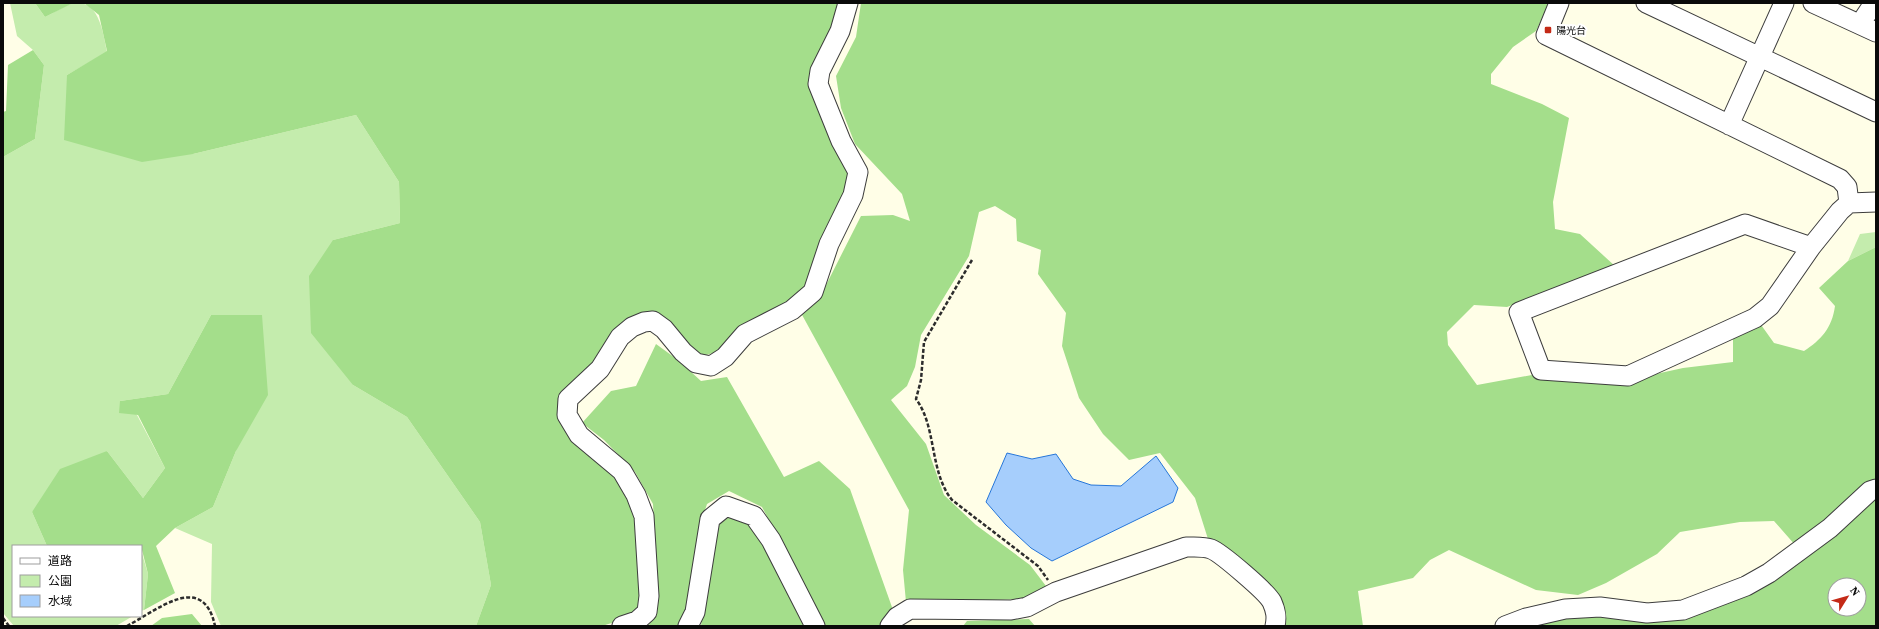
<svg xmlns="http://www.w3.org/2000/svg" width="1879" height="629" viewBox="0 0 1879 629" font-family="'Source Serif 4','Noto Sans JP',serif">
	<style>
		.green { fill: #c4ecad }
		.forest { fill: #a4de8b; fill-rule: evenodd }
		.water { fill: #a6cefc; stroke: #2676d9 }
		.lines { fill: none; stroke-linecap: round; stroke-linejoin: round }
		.minor-casing { stroke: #3d3d3d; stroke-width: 21 }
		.path { stroke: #2c2c2c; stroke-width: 2.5; stroke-dasharray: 4 2; stroke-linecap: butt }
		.minor { stroke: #fff; stroke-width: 19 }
		.poi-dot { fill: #c42a17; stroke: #fff; stroke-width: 1.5 }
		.labels { text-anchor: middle; stroke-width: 4; stroke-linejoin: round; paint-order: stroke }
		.poi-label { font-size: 10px; fill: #0a0a0a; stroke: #fff; text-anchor: start }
	</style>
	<rect width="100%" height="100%" fill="#fffee7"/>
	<path class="green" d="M 10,3 L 35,3 L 45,17 C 54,13 65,5 74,3 C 100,0 103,34 107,52 L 67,75 L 193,154 L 356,115 L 399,182 L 400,223 L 333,240 L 353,385 L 407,417 L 480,522 L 491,585 L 476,626 L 221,626 L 211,602 L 212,544 L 175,528 L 213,507 L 236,451 L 261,315 L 211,315 L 168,394 L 120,401 L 137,415 L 165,468 L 143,498 L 107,451 L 32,512 L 47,546 L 13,546 L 13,616 L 133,616 L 116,626 L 14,626 L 3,613 L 3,157 L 35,139 L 44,65 L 33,50 L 17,36 Z
		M 1876,232 L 1876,247 L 1848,261 L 1860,234 Z
		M 141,550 L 148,574 L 144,610 L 141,611 Z"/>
	<path class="forest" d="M 35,3 L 73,3 L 45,17 Z
		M 84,3 L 840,3 L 814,83 L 850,168 L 851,188 L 802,291 L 720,351 L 699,357 L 655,315 L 595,365 L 562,396 L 617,475 L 638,517 L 641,609 L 634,616 L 602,626 L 476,626 L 491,585 L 480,522 L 407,417 L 353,385 L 311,333 L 309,276 L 333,240 L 400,223 L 399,182 L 356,115 L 193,154 L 142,162 L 64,140 L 67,75 L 107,51 L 99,15 Z
		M 861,3 L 1549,3 L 1536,31 L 1513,47 L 1491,74 L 1491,84 L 1542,104 L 1569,118 L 1553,202 L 1555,229 L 1580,234 L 1616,267 L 1507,307 L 1474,305 L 1447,332 L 1448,345 L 1477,385 L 1537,374 L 1633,379 L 1683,368 L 1733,362 L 1733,338 L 1759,322 L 1774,343 L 1804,351 C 1821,340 1832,328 1835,306 L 1819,288 L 1848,261 L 1876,247 L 1876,479 L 1866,484 L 1796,546 L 1774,521 L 1740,522 L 1680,532 L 1657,554 L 1606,583 L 1578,595 L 1536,590 L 1449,550 L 1430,560 L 1413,578 L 1358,591 L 1363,626 L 1281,626 L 1208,539 L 1195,498 L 1160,453 L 1129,460 L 1103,434 L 1079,398 L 1062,346 L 1066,313 L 1038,274 L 1041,250 L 1017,241 L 1016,219 L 995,206 L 979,212 L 969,256 L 921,335 L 915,367 L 907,386 L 891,400 L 926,444 L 944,495 L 976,525 L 1030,565 L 1046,586 L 1033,599 L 906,602 L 903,570 L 909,510 L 801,313 L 824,289 L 861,216 L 893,215 L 910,221 L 902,194 L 855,144 L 841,108 L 836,76 L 856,37 Z
		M 33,50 L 44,65 L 35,139 L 3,157 L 3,112 L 6,111 L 8,65 Z
		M 211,315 L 262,315 L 268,395 L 236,451 L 213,507 L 175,528 L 156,546 L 175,593 L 144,610 L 148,574 L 141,546 L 47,546 L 32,512 L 60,469 L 107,451 L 143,498 L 165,468 L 138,415 L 119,413 L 120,401 L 168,394 Z
		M 656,344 L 678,360 L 701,381 L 727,377 L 784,477 L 819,461 L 850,489 L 893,610 L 884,626 L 825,626 L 762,507 L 729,491 L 707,504 C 705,511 702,517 700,524 C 694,547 694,612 677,626 L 647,626 L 649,625 L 658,606 L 653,504 L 635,472 L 604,440 L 582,423 L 611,391 L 636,386 Z
		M 1876,495 L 1876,626 L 1524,626 L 1566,615 L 1684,616 ZM 1835,585 L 1859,585 L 1859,609 L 1835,609 Z
		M 731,516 L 750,521 L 810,626 L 701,626 L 713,528 Z
		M 192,614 L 202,626 L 151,626 L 162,618 Z
		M 1029,619 L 1035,626 L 963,626 L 967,621 Z"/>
	<path class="water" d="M 1007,453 L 1032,459 L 1056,454 L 1073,479 L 1091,485 L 1121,486 L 1156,456 L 1178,488 L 1173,502 L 1052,561 L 1031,548 L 1006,525 L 986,502 Z"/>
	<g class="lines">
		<g class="minor-casing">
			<path id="minor" d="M 1559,3 L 1546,35 L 1840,179 L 1847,187 L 1849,203
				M 1646,3 L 1876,112
				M 1813,3 L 1876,32
				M 1860,24 L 1874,3
				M 1729,125 L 1784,3
				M 1745,224 L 1811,247 L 1770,306 L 1755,318 L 1628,376 L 1541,370 L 1519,312 Z
				M 1811,247 L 1840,211 L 1849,203 L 1876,202
				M 622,626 L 637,621 L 647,612 L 649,596 L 644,516 L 636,495 L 622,471 L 579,435 L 567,415 L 568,399 L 600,369 L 620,337 L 632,327 L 644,322 L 653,321 L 664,329 L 683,352 L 696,363 L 711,366 L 725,357 L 745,334 L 792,310 L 813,292 L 829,244 L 853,195 L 858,172 L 841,141 L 818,84 L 820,71 L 840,31 L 848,3
				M 688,626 L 695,612 L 710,519 L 726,506 L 754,516 L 771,540 L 815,626
				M 890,626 L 897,617 L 910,609 L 1011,610 L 1027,607 L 1056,592 L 1186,547 C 1194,547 1203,546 1211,549 C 1221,553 1267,592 1272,602 C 1276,611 1277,617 1275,626
				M 1505,626 L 1526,618 L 1565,609 L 1600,607 L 1647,613 L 1683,610 L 1746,586 L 1769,573 L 1830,528 L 1870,491 L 1876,489"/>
		</g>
		<path class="path" d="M 972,260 L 924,342 L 921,380 L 916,399 C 937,427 929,471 952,500 L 1038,566 L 1048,580
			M 3,618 L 9,626
			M 127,626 C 156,611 203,570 215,626"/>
		<use href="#minor" class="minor"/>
	</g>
	<rect class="poi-dot" x="1544" y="26" width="8" height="8" rx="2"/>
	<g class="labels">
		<g class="poi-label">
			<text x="1556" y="34">陽光台</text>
		</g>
	</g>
	<rect width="1879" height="629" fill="none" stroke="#0a0a0a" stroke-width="8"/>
	<rect x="12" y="545" width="130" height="72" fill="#ffffff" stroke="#9d9d9d"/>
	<rect x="20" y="558" width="20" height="6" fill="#ffffff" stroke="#9d9d9d"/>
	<text x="48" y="565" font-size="12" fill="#0a0a0a">道路</text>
	<rect x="20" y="575" width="20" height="12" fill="#c4ecad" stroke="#9d9d9d"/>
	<text x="48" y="585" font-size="12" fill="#0a0a0a">公園</text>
	<rect x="20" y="595" width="20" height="12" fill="#a6cefc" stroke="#9d9d9d"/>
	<text x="48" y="605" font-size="12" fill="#0a0a0a">水域</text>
	<g transform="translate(1847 597) rotate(53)"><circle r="19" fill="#ffffff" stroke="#9d9d9d"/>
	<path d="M0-3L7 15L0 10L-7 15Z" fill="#c42a17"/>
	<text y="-6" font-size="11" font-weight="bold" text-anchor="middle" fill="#0a0a0a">N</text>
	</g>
</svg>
